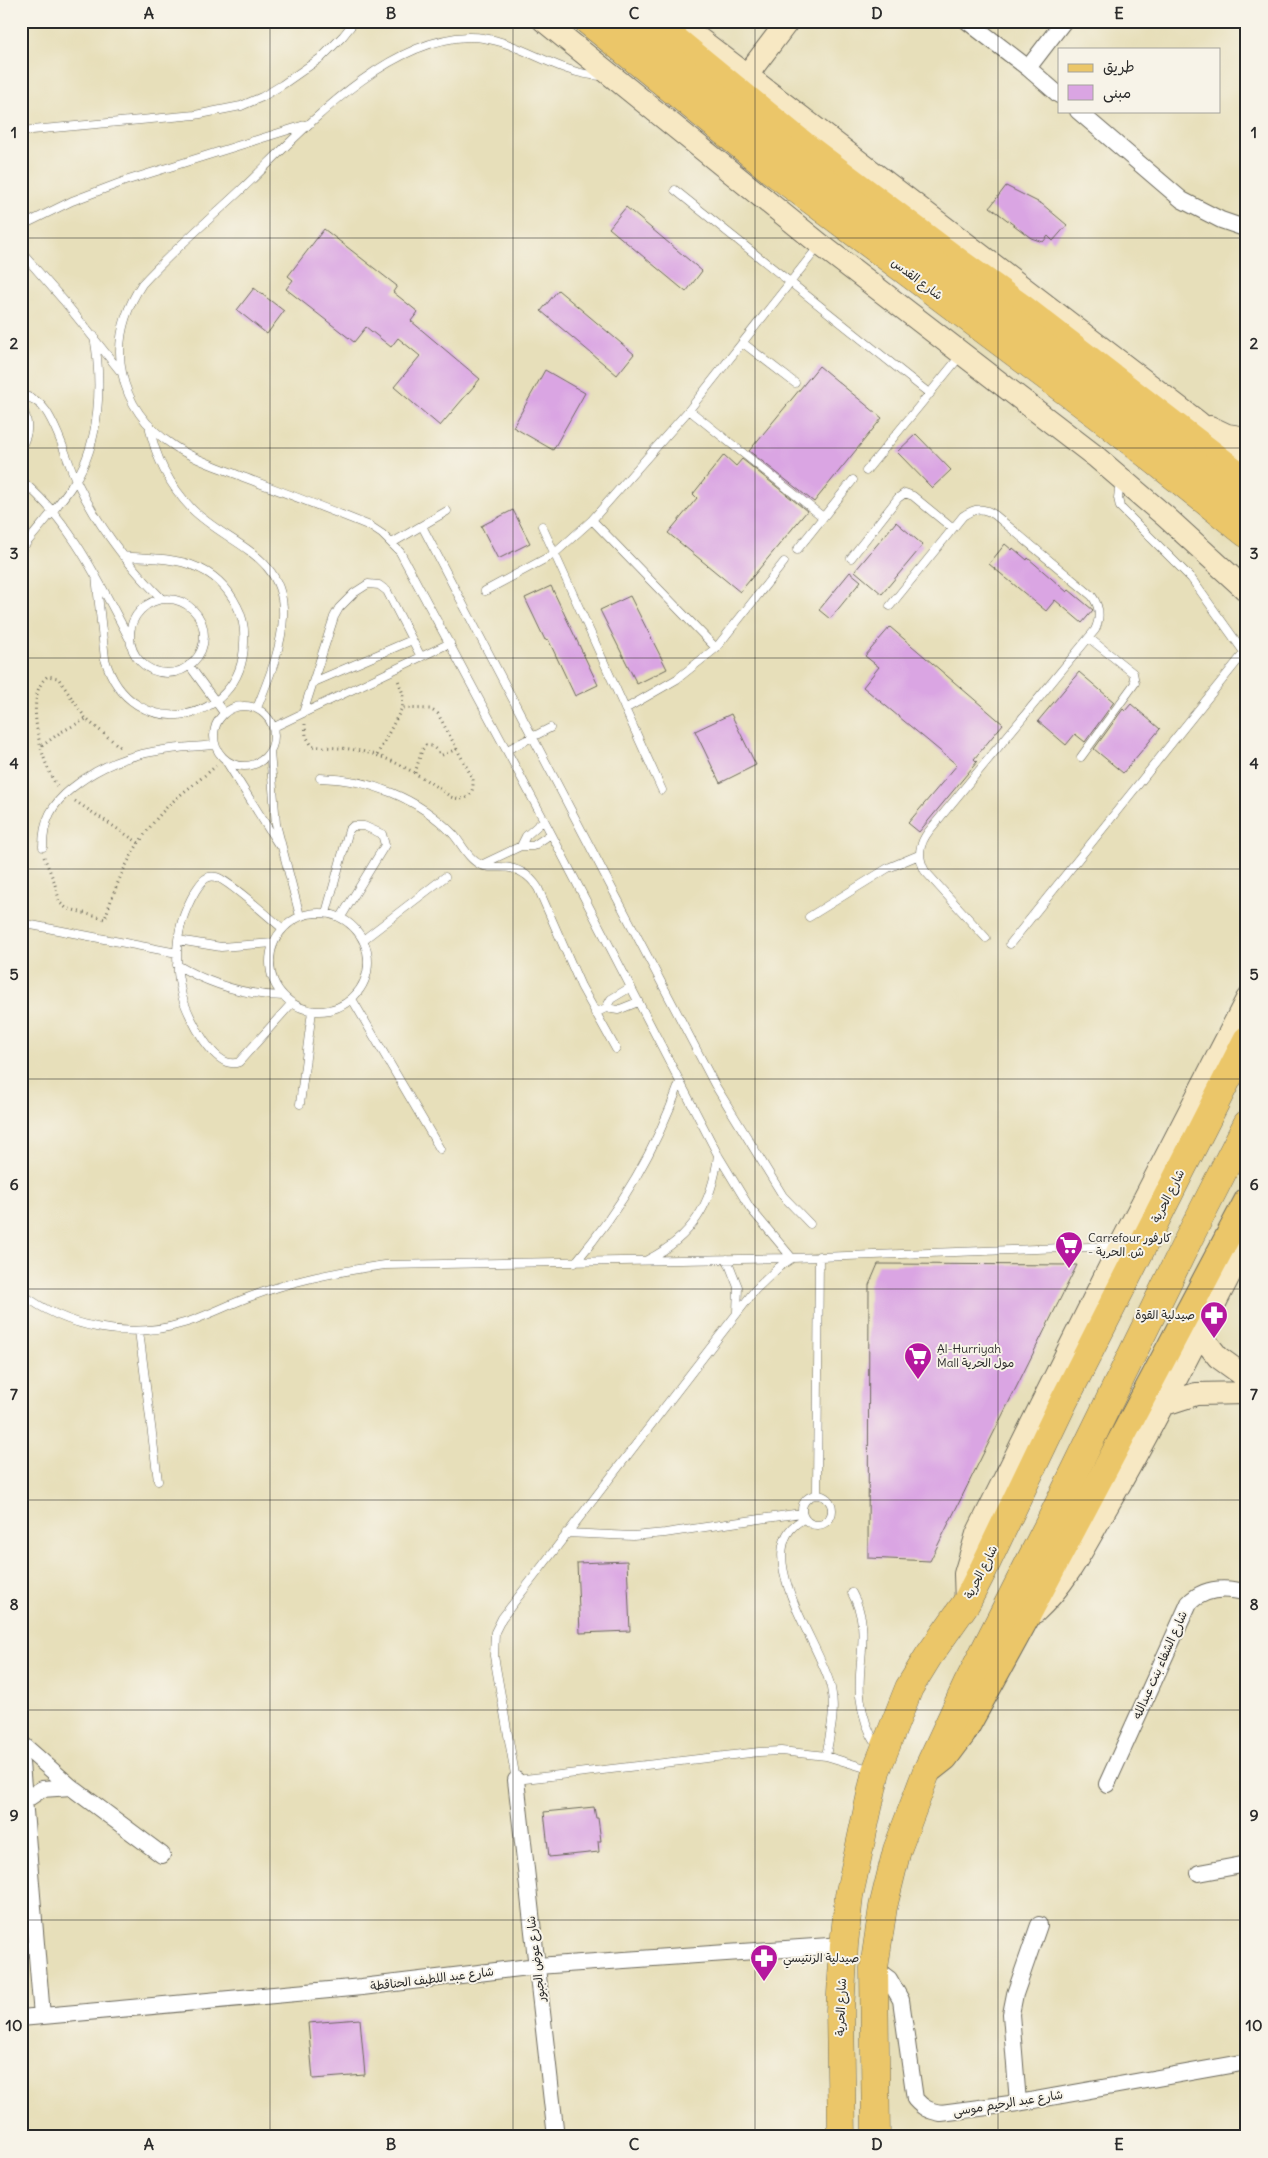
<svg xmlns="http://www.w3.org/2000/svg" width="1268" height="2158" viewBox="0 0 1268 2158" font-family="Delius,'Playpen Sans Arabic',sans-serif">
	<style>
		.building { fill: #daa5e3 }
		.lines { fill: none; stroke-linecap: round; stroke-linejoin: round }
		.lane-casing { stroke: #6d6a5d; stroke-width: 9 }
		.street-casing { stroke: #6d6a5d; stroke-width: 18 }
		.secondary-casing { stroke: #6d6a5d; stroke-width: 24 }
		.primary-casing { stroke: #6d6a5d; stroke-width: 27 }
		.highway-casing { stroke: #6d6a5d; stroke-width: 29 }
		.path { stroke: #6d6a5d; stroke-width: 3; stroke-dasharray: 1 4; stroke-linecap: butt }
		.lane { stroke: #fff; stroke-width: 8 }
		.street { stroke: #fff; stroke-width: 16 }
		.secondary { stroke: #f7e8c3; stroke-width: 22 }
		.primary { stroke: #ebc669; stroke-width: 25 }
		.highway { stroke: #ebc669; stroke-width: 28 }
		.grid { fill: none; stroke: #2b2b2b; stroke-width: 1; stroke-opacity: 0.55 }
		.labels { text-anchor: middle; stroke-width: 4; stroke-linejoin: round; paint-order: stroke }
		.street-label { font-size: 12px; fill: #2b2b2b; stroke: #f7f3e8 }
		.poi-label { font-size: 12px; fill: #2b2b2b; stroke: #f7f3e8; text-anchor: start }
		.neatline { fill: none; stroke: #2b2b2b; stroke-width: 2 }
		.grid-label { font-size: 16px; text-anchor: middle; font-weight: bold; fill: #2b2b2b }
	</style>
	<rect width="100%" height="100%" fill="#f7f3e8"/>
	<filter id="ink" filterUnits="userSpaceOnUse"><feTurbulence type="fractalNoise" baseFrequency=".02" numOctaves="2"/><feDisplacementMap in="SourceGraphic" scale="10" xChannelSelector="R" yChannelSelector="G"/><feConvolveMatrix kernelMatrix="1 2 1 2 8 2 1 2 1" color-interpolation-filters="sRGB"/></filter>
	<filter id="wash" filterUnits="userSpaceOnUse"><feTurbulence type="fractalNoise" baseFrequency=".0096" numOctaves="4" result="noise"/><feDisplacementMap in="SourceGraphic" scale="20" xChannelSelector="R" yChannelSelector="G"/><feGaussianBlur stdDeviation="1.12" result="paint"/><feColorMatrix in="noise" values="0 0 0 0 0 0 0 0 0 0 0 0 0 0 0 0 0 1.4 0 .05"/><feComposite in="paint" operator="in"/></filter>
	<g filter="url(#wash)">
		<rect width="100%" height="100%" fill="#e7dfba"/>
		<g id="blocks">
			<path class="building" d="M 1006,186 L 1042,204 L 1067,225 L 1053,241 L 1048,236 L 1043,242 L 1031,238 L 990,207 Z
				M 626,207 L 702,271 L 686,292 L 609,228 Z
				M 324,229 L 397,286 L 393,292 L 418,312 L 411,321 L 480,379 L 440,426 L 394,387 L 420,356 L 398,338 L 391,347 L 366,327 L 354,342 L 286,289 L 293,280 L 288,276 Z
				M 254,288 L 284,311 L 267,334 L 237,310 Z
				M 558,290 L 634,354 L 617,375 L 541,311 Z
				M 819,366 L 882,418 L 814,502 L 749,451 Z
				M 545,370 L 585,393 L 553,450 L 513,427 Z
				M 916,434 L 951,470 L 932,488 L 897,452 Z
				M 724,455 L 736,466 L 742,459 L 807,511 L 740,592 L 668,533 L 697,498 L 693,494 Z
				M 513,510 L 530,543 L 498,559 L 481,526 Z
				M 896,522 L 923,545 L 882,594 L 855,571 Z
				M 1005,544 L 1012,550 L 1013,548 L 1027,560 L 1028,558 L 1067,592 L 1069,590 L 1093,610 L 1082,623 L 1055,600 L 1046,611 L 989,564 Z
				M 850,572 L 861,581 L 830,619 L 819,610 Z
				M 551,586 L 598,685 L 575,696 L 548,639 L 545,640 L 525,598 Z
				M 630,596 L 667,669 L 637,684 L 600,610 Z
				M 890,627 L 1003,724 L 974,759 L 977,762 L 919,832 L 908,823 L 957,765 L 863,687 L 879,667 L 865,656 Z
				M 1079,672 L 1114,702 L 1085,742 L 1075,734 L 1066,745 L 1038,721 Z
				M 1131,704 L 1160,729 L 1123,773 L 1094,749 L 1123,709 L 1125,711 Z
				M 731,714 L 756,765 L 720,783 L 695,731 Z
				M 878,1264 L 1077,1265 L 930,1561 L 868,1558 L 869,1285 Z
				M 627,1561 L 630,1631 L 580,1633 L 577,1563 Z
				M 594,1807 L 596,1818 L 598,1818 L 601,1841 L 598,1841 L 599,1852 L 549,1857 L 544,1812 Z
				M 360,2019 L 365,2075 L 313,2079 L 308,2023 Z"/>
		</g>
	</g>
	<g filter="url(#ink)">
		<use href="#blocks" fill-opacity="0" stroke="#6d6a5d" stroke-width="1"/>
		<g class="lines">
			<g class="lane-casing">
				<path id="lane" d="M 601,76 C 553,74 516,36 468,37 C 382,40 301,133 243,188 C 209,220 173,250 142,284 C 104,342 116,408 174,446 C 195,460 219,467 243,477 C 285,493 328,509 370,526 L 382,534 L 400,552 L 544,820 L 718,1155 L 750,1208 L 792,1258
					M 21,131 L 195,115 L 241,106 L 262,97 L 282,85 L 322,57 L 343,36 L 355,21
					M 675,190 L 930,394
					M 21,226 L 72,201 L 125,181 L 311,123
					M 21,252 L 64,301 L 120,371
					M 743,343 L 795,383
					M 21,395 C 32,397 40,402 46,411 C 60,432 66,459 77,482 C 98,526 127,564 162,599
					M 21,406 C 29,420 30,433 21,447
					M 689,410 L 823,517
					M 149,425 C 155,457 169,485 192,509 C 228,545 286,554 283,617 C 282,648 268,680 257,708
					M 866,471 L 961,355
					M 21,480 C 71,521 99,582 129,638
					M 1120,482 L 1118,498 L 1120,507 L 1191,578 L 1246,655
					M 592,520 L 716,648
					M 422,526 L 715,1085 L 783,1196 L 810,1224
					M 542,526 L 662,790
					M 392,543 L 447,511
					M 21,550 C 39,527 60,505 75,481 C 101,441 102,381 94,336
					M 797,550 L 853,480
					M 851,558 L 898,498 L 905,493 L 913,496 L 952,528
					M 96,576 L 105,659 C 130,746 243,725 244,643 C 245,630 243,617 237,606 C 228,588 213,573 194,566 C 172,557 146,559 123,556
					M 485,591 L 554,554 L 592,520 L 689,410 L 819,246
					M130 636a37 37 0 1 1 74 0a37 37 0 1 1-74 0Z
					M 890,606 L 963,516 C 975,508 983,507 995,515 L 1092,596 C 1100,607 1101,617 1095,630 L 929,831 C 919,844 917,856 925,871 L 986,938
					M 189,665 L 224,713
					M 314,682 L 412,640
					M214 736a30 30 0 1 1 60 0a30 30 0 1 1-60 0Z
					M 625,709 L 677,679 L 716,648 L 784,562
					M 303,713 L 334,617 L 339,608 L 354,593 L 368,584 L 379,585 L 387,591 L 421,657
					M 274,727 L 450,643
					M 507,750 L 550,728
					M 270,752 L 276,824 L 300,916
					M 1081,757 L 1135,683 L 1133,673 L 1089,638
					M 226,761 L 278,844
					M 320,778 C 370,779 418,798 453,834 C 462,844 468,859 481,865 C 487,868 494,867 500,867 C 517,867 529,874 538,888 L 581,986 L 616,1049
					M 521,846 L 526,836 L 544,820
					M 43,847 C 43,820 52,804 72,788 C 116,752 161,749 215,745
					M 481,865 L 521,846 L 533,846 L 551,834
					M270 962a49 49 0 1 1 98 0a49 49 0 1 1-98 0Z
					M 326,913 L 349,830 L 353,826 L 364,826 L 382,834 L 385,845 L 341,917
					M 809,917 L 888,868 L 919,855
					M 21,923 L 177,953
					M 282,928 C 271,919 227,879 216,877 C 206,874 201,883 196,890 C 184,910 177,932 177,955 C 177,969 179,983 182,996 C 188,1016 215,1072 239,1062 L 292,1003
					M 178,940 L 221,947 L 273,943
					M 363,940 L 445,877
					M 1010,944 L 1244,653
					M 177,965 C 211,985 244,995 283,996
					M 352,999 L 440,1149
					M 606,1008 L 611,999 L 631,987
					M 595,1013 L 606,1008 L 618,1010 L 638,1002
					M 300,1104 L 312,1011
					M 727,1259 L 738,1287 L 737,1312
					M 791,1259 L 779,1267 L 755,1290 L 502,1618 L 495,1632 L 494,1656 L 516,1780 L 759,1752 L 781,1751 L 826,1756 L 872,1770
					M 647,1260 C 692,1237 712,1205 718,1155
					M 575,1263 C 622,1207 655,1151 680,1082
					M 21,1293 C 66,1328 129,1340 184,1323 C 208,1316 231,1303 255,1295 C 297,1279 340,1271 385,1265 L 792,1258 L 1116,1246
					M 139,1331 L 158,1481
					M 817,1494 L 819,1256
					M802 1510a15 15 0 1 1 30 0a15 15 0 1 1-30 0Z
					M 804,1519 C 745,1548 823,1647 831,1688 C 836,1711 830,1734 826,1756
					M 566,1533 L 633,1536 L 665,1533 L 801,1513
					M 852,1593 C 872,1630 857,1658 860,1696 C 862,1714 868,1732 878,1747"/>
			</g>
			<g class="street-casing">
				<path id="street" d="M 967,21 L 1028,68 L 1059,95
					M 1028,68 L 1064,21
					M 1078,111 L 1182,200 L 1221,220 L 1247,229
					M 21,1743 L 71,1787 L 162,1855
					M 21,1763 L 42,2016
					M 516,1780 L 556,2137
					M 1107,1784 L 1189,1603 C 1205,1587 1226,1587 1247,1593
					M 21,1803 L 42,1789 L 71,1787
					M 1199,1873 L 1247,1864
					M 874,1968 L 889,1979 L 901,2000 L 915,2099 C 923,2108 929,2111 941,2113 L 1018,2103 L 1247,2062
					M 21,2018 L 362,1987 L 537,1966 L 844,1945
					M 1018,2103 L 1011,2014 L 1015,1994 L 1039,1925"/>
			</g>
			<g class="secondary-casing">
				<path id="secondary" d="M 544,21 L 821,245 L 1095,456 L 1165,516 L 1247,591
					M 676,21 L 1198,422 L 1247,465
					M 747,75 L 788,21
					M 1210,427 L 1227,435 L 1247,438
					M 1199,1333 L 1218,1357 L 1247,1378
					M 1165,1404 L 1196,1394 L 1247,1393
					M 966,1603 L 965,1574 L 977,1534 L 1120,1246 L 1247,999
					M 1035,1612 C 1068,1582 1087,1541 1109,1503 C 1159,1417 1201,1329 1247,1241"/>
			</g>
			<g class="primary-casing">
				<path id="primary" d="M 654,21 L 804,144 L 963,264 L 1023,307 L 1247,480
					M 926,1773 L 945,1758 L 963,1734 L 1025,1621 L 1247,1200"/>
			</g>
			<g class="highway-casing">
				<path id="highway" d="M 588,21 L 770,169 L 1099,416 L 1247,534
					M 622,21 L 786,152 L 1122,405 L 1247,507
					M 842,2137 L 840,2010 L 844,1945 L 849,1896 L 876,1771 L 909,1688 L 928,1657 L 966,1603 L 983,1570 L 1061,1407 L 1247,1040
					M 876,2137 L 874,1968 L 883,1907 L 897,1850 L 926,1773 L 968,1683 L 1050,1522 L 1189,1238 L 1247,1124"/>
			</g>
			<path class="path" d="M 305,724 L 306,736 L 312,746 C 326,748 341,747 355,750 C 392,756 421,776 451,797 C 467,802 474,796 473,779 L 438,714 L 430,709 L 402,708
				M 42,746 L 61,732 L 86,719
				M 377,755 L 402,708 L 403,694 L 398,680
				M 415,773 L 422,750 L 426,745 L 432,746 L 442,755 L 457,749
				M 57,786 C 42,765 22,694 48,676 L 58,678 L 86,719 L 120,747
				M 75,801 L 139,843
				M 44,857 L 54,881 L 60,903 L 66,908 L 105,919 C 117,878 136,840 166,808 C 181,793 200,780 216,766"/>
			<use href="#lane" class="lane"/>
			<use href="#street" class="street"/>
			<use href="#secondary" class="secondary"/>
			<use href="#primary" class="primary"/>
			<use href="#highway" class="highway"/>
		</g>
	</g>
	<path class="grid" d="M 270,21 L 270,2137M 513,21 L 513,2137M 755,21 L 755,2137M 998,21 L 998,2137M 21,238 L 1247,238M 21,448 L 1247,448M 21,658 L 1247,658M 21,869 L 1247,869M 21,1079 L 1247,1079M 21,1289 L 1247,1289M 21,1500 L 1247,1500M 21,1710 L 1247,1710M 21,1920 L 1247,1920"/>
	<defs>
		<g id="supermarket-pin" transform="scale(1.4375)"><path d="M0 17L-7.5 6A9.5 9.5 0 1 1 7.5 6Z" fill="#b5179e" stroke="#f7f3e8"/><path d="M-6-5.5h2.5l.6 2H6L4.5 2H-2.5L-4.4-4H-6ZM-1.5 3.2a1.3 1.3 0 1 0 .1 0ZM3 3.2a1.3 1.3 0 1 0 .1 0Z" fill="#fff"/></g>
		<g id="pharmacy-pin" transform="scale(1.4375)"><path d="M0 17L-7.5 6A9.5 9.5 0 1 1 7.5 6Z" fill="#b5179e" stroke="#f7f3e8"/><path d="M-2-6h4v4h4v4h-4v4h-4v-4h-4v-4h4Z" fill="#fff"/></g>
	</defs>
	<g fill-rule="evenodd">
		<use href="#supermarket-pin" x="1069" y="1245"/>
		<use href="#pharmacy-pin" x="1214" y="1315"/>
		<use href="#supermarket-pin" x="918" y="1356"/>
		<use href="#pharmacy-pin" x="764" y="1958"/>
	</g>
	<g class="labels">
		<g class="street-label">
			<text transform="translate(917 279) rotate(37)" y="4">شارع القدس</text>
			<text transform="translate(1168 1196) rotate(-63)" y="4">شارع الحرية</text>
			<text transform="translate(981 1572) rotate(-63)" y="4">شارع الحرية</text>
			<text transform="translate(1160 1665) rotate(-66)" y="4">شارع الشفاء بنت عبدالله</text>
			<text transform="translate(536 1959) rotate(-97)" y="4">شارع عوض الجبور</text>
			<text transform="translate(432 1979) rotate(-7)" y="4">شارع عبد اللطيف الحناقطة</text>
			<text transform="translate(841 2007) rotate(-88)" y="4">شارع الحرية</text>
			<text transform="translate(1008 2103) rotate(-9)" y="4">شارع عبد الرحيم موسى</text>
		</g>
		<g class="poi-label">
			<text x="1088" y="1242">Carrefour كارفور<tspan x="1088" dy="14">- ش. الحرية</tspan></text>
			<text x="1195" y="1319" text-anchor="end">صيدلية القوة</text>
			<text x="937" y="1353">ِAl-Hurriyah<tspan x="937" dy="14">Mall مول الحرية</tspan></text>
			<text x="783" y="1962">صيدلية الرنتيسي</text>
		</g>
	</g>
	<rect width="1268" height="2158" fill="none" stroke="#f7f3e8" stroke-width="55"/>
	<rect x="1058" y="48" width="162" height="65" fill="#f7f3e8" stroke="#a5a39c"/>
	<rect x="1068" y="64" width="25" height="8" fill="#ebc669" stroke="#a5a39c"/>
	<text x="1103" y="72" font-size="15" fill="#2b2b2b">طريق</text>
	<rect x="1068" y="85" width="25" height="15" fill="#daa5e3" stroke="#a5a39c"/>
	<text x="1103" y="98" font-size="15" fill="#2b2b2b">مبنى</text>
	<rect x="28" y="28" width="1212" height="2102" class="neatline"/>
	<g class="grid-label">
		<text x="149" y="19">A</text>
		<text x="391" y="19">B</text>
		<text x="634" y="19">C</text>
		<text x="877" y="19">D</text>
		<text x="1119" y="19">E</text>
		<text x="14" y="138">1</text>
		<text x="1254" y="138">1</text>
		<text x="14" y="349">2</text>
		<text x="1254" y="349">2</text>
		<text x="14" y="559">3</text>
		<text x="1254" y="559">3</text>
		<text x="14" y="769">4</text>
		<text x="1254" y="769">4</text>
		<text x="14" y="980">5</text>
		<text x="1254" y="980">5</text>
		<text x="14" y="1190">6</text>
		<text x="1254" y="1190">6</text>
		<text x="14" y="1400">7</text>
		<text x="1254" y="1400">7</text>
		<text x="14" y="1610">8</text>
		<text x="1254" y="1610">8</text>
		<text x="14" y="1821">9</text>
		<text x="1254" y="1821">9</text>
		<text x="14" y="2031">10</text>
		<text x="1254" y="2031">10</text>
		<text x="149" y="2150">A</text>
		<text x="391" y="2150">B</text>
		<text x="634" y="2150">C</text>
		<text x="877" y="2150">D</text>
		<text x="1119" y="2150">E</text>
	</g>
</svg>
